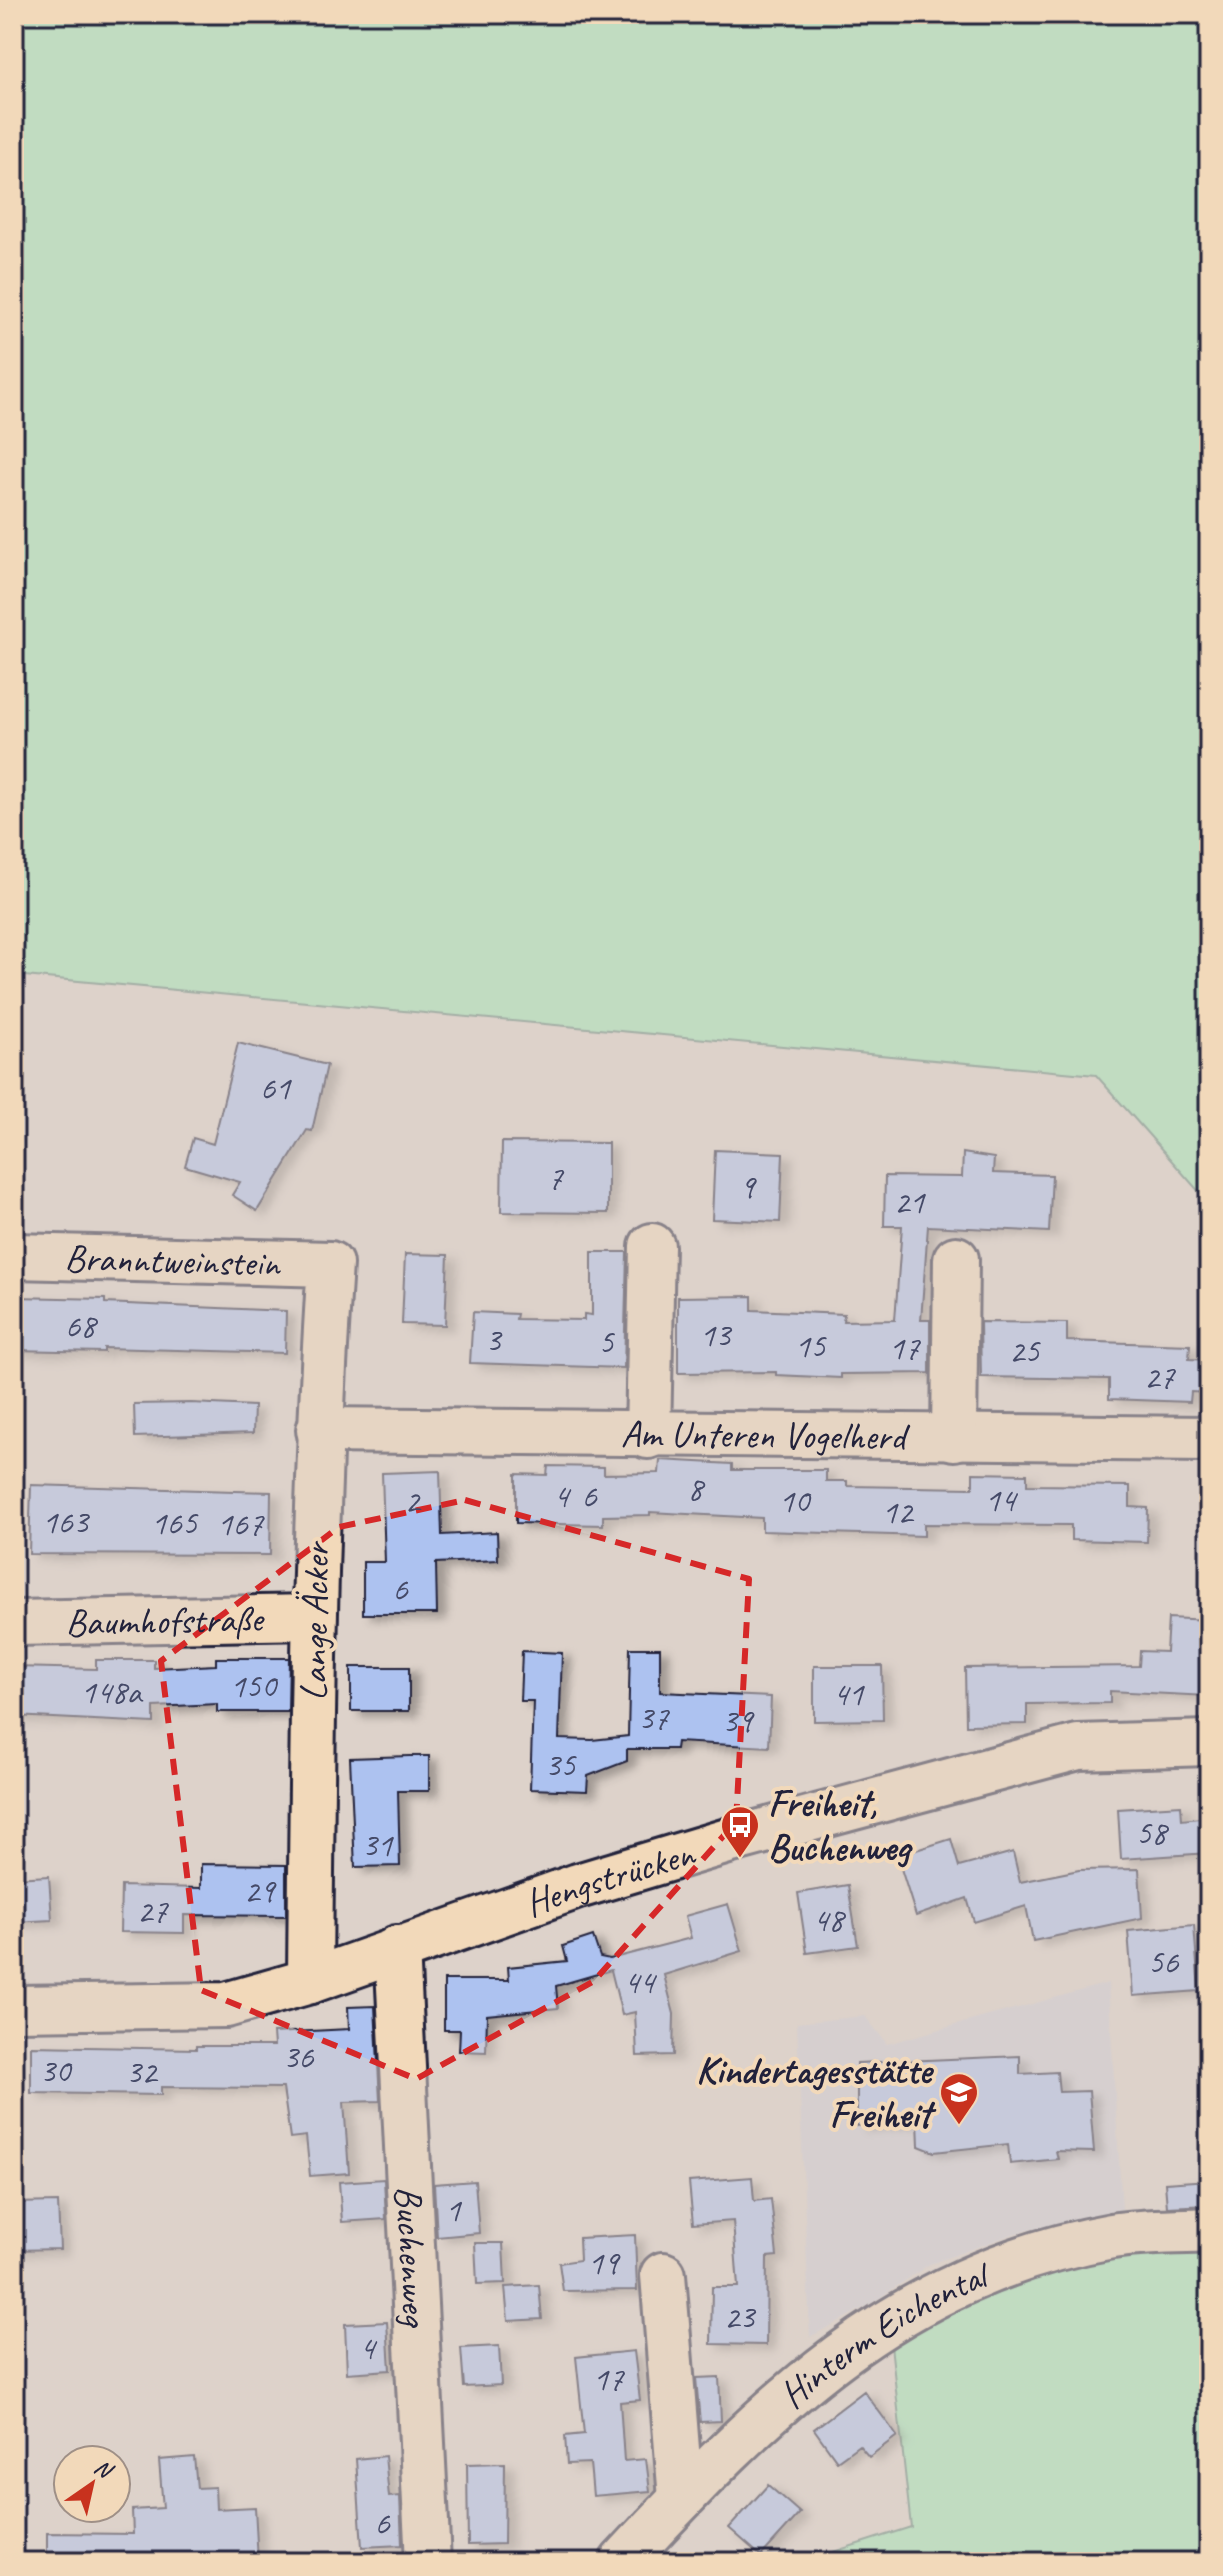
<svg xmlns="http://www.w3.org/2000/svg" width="1223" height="2576" viewBox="0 0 1223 2576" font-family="Caveat,sans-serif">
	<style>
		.built { fill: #cfcdd5 }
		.green { fill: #9fe8b7; stroke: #608579; stroke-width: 2 }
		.building { fill: #adc2f0; stroke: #22223b; stroke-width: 2; filter: url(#shadow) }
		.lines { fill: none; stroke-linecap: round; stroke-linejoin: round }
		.minor-casing { stroke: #22223b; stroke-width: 50 }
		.minor { stroke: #f2d9ba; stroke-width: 44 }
		.marked { fill: none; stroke: #d62828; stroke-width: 6; stroke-dasharray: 16 10; stroke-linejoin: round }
		.labels { text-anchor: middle; stroke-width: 8; stroke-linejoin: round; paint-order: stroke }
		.number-label { font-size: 34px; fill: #454a68 }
		.street-label { font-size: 38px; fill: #22223b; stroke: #f2d9ba }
		.poi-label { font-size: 38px; font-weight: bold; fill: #22223b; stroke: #f2d9ba; text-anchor: start }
	</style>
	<defs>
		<filter id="shadow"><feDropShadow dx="9" dy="5" stdDeviation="4" flood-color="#0004"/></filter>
	</defs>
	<rect width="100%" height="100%" fill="#ddd2ca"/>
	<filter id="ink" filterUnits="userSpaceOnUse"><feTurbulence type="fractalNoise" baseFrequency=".0125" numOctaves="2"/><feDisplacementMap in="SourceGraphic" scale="16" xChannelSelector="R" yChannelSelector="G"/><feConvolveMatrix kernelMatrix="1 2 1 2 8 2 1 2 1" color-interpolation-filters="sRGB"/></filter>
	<g filter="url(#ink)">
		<path class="built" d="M 1108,1983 L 1122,2209 L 1016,2233 L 930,2264 L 869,2305 L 810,2337 L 797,2023 L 865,2016 L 887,2044 Z"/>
		<path class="green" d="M 14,14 L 1209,14 L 1209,1203 L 1096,1075 L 14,975 Z
			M 1207,2241 L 1209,2562 L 802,2562 L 911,2527 L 890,2336 L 1030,2269 Z"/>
		<path class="building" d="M 238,1043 L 327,1065 L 312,1131 L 307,1130 L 257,1211 L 232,1195 L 240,1182 L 185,1166 L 193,1138 L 213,1144 Z
			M 502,1142 L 608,1143 L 608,1213 L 501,1212 Z
			M 715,1150 L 783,1153 L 780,1222 L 712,1219 Z
			M 963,1153 L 994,1158 L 993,1173 L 1052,1175 L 1049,1232 L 928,1226 L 921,1320 L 930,1320 L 930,1373 L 841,1374 L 841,1378 L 776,1375 L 776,1372 L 678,1373 L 678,1297 L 752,1296 L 752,1310 L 844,1314 L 843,1321 L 895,1320 L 902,1226 L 884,1226 L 885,1176 L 962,1177 Z
			M 592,1252 L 627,1252 L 624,1368 L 470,1363 L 473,1312 L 517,1314 L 516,1319 L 584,1320 L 584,1314 L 592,1315 Z
			M 405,1254 L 448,1255 L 445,1325 L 402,1324 Z
			M 14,1297 L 105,1299 L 105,1303 L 286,1311 L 285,1353 L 104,1348 L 104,1352 L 14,1350 Z
			M 980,1322 L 1067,1323 L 1067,1341 L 1190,1345 L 1189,1359 L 1209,1360 L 1209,1393 L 1191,1392 L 1190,1402 L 1109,1399 L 1109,1379 L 981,1377 Z
			M 191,1403 L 254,1406 L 253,1433 L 135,1437 L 134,1404 Z
			M 660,1460 L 732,1464 L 732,1470 L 826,1470 L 826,1481 L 847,1481 L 847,1486 L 973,1488 L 973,1473 L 1027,1474 L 1027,1485 L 1130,1486 L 1130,1507 L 1148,1508 L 1147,1542 L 1071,1540 L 1071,1525 L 924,1524 L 924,1536 L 762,1531 L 762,1518 L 650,1512 L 650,1515 L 603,1516 L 603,1525 L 516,1523 L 516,1474 L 547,1475 L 548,1466 L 604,1467 L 604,1474 L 659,1473 Z
			M 440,1471 L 442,1535 L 497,1532 L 498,1560 L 436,1563 L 437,1614 L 363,1614 L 363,1562 L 385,1562 L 382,1473 Z
			M 31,1485 L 271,1492 L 270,1555 L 29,1554 Z
			M 1168,1618 L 1209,1620 L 1208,1696 L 1110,1691 L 1110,1703 L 1027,1704 L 1027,1724 L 966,1725 L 965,1668 L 1139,1666 L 1140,1651 L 1166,1652 Z
			M 630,1648 L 660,1648 L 660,1692 L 771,1697 L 769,1747 L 677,1742 L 676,1749 L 627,1749 L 627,1761 L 588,1776 L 587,1791 L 530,1789 L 533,1701 L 520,1701 L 522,1651 L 562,1653 L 559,1739 L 592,1740 L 628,1736 Z
			M 216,1658 L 289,1658 L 288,1712 L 217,1712 L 217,1704 L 154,1707 L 154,1723 L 14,1716 L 14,1667 L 96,1669 L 96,1660 L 154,1660 L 154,1668 L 216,1665 Z
			M 814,1666 L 882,1666 L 883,1720 L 814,1721 Z
			M 351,1667 L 409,1667 L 409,1711 L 351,1711 Z
			M 409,1756 L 429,1756 L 429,1791 L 398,1791 L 400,1866 L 355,1867 L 350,1758 Z
			M 1181,1805 L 1182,1820 L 1209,1817 L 1209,1853 L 1121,1859 L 1118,1809 Z
			M 951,1839 L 959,1867 L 1013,1852 L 1020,1882 L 1079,1870 L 1139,1869 L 1142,1918 L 1033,1941 L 1026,1906 L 974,1922 L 967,1898 L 916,1916 L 897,1856 Z
			M 201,1864 L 286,1865 L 286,1916 L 184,1915 L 184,1933 L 120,1932 L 121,1886 L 201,1888 Z
			M 49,1876 L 52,1920 L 14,1922 L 14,1878 Z
			M 848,1885 L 858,1946 L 807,1953 L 798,1893 Z
			M 728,1904 L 742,1951 L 664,1975 L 674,2014 L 673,2055 L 637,2056 L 635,2012 L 622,2015 L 611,1970 L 556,1986 L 558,2008 L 487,2015 L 486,2052 L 459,2051 L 460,2030 L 444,2030 L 444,1980 L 509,1980 L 508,1967 L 567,1961 L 563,1946 L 593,1936 L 600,1957 L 610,1959 L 691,1938 L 685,1916 Z
			M 1194,1925 L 1199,1991 L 1133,1996 L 1128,1931 Z
			M 375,2006 L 380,2101 L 344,2102 L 349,2173 L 310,2176 L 306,2136 L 290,2138 L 283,2088 L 161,2087 L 161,2095 L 31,2093 L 31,2046 L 196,2049 L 196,2046 L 274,2046 L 273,2033 L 349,2029 L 348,2007 Z
			M 1020,2056 L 1020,2074 L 1057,2072 L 1059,2092 L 1089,2091 L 1094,2152 L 1056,2151 L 1058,2159 L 1010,2164 L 1008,2144 L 934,2152 L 919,2146 L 918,2120 L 857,2126 L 857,2063 Z
			M 752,2177 L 754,2201 L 771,2199 L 777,2256 L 767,2257 L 766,2345 L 711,2344 L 712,2287 L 738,2287 L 733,2221 L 693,2224 L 689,2182 Z
			M 384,2179 L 386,2219 L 342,2222 L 339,2182 Z
			M 1209,2180 L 1209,2205 L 1167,2207 L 1165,2183 Z
			M 475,2181 L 479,2233 L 437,2237 L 434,2184 Z
			M 58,2202 L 60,2249 L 14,2250 L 14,2203 Z
			M 635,2235 L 637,2290 L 563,2291 L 559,2263 L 580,2260 L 579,2238 Z
			M 475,2243 L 503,2243 L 505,2283 L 477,2284 Z
			M 539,2285 L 542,2319 L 508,2321 L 505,2287 Z
			M 387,2322 L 390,2370 L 347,2373 L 345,2324 Z
			M 499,2346 L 501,2385 L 464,2387 L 461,2348 Z
			M 634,2351 L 640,2400 L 620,2402 L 624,2461 L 646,2459 L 650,2491 L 593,2496 L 590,2463 L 567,2464 L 565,2436 L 584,2434 L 576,2357 Z
			M 719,2377 L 721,2421 L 700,2422 L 696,2378 Z
			M 864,2391 L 897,2436 L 869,2457 L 859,2445 L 837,2461 L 814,2429 Z
			M 385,2456 L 389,2497 L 400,2496 L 402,2545 L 362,2547 L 356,2459 Z
			M 194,2457 L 197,2488 L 215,2487 L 216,2509 L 255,2507 L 258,2562 L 47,2562 L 47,2533 L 133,2534 L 132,2510 L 163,2508 L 159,2460 Z
			M 505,2463 L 504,2544 L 468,2545 L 467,2464 Z
			M 768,2485 L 800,2513 L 761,2556 L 729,2528 Z"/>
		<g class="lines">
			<g class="minor-casing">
				<g id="minor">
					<path id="s1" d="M 14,1256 L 330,1264 C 314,1503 312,1741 310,1981"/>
					<path id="s2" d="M 319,1430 L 1209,1439"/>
					<path d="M 648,1436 L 652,1246"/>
					<path d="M 954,1438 L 956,1259"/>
					<path id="s3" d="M 14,1623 L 313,1617"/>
					<path id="s4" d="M 397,1948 L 428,2562"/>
					<path id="s5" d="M 14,2008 L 226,2005 L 310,1981 L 578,1886 L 731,1840 L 1010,1765 L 1078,1747 L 1209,1743"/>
					<path d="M 663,2275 L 681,2499"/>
					<path id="s6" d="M 622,2562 C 765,2408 895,2275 1112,2236 C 1144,2231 1177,2232 1209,2230"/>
				</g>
			</g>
			<use href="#minor" class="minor"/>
		</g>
	</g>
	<path d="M0 0H1223V2576H0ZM 465,1500 L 749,1579 L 736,1822 L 594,1981 L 416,2079 L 201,1990 L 161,1661 L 339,1527 Z" fill="#ddd2ca" fill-opacity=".55" fill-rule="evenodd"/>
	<path class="marked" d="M 465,1500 L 749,1579 L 736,1822 L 594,1981 L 416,2079 L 201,1990 L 161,1661 L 339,1527 Z"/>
	<defs>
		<g id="bus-pin" transform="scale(2)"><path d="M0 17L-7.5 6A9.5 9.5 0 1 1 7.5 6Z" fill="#c8321e" stroke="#f2d9ba"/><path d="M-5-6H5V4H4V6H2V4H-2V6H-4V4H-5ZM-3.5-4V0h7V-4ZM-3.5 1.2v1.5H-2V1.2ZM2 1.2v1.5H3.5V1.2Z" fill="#fff"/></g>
		<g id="school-pin" transform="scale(2)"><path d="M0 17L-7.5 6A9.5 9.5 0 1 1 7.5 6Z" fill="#c8321e" stroke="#f2d9ba"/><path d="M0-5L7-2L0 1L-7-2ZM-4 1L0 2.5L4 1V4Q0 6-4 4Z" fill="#fff"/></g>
	</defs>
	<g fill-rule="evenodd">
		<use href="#bus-pin" x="740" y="1825"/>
		<use href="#school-pin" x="959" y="2092"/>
	</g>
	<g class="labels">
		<g class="number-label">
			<text x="275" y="1099">61</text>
			<text x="555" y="1189">7</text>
			<text x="747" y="1198">9</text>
			<text x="909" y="1213">21</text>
			<text x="80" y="1337">68</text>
			<text x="715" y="1346">13</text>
			<text x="493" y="1351">3</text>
			<text x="606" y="1353">5</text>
			<text x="810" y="1357">15</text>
			<text x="904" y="1359">17</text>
			<text x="1024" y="1362">25</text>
			<text x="1159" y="1388">27</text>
			<text x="695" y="1500">8</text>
			<text x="561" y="1507">4</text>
			<text x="589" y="1507">6</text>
			<text x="1000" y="1511">14</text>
			<text x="412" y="1512">2</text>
			<text x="794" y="1512">10</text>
			<text x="897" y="1523">12</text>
			<text x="65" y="1533">163</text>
			<text x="174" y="1534">165</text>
			<text x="240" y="1535">167</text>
			<text x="400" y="1600">6</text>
			<text x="253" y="1697">150</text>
			<text x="111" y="1703">148a</text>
			<text x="848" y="1705">41</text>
			<text x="653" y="1729">37</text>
			<text x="737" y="1732">39</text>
			<text x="560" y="1776">35</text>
			<text x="1151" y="1844">58</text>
			<text x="377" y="1856">31</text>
			<text x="259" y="1902">29</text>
			<text x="152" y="1922">27</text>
			<text x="828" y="1931">48</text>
			<text x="1163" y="1973">56</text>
			<text x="639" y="1993">44</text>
			<text x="298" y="2068">36</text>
			<text x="55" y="2082">30</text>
			<text x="141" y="2083">32</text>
			<text x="453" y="2221">1</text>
			<text x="603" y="2274">19</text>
			<text x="739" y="2328">23</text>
			<text x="367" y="2359">4</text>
			<text x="608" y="2390">17</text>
			<text x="382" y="2534">6</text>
		</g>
		<g class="street-label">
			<text dy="13" stroke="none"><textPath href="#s1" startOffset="158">Branntweinstein</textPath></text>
			<text dy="13" stroke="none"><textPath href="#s2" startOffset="444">Am Unteren Vogelherd</textPath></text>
			<text dy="13" stroke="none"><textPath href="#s3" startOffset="150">Baumhofstraße</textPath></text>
			<text transform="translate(314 1622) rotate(-89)" y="13">Lange Äcker</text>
			<text dy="13" stroke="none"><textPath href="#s5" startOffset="616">Hengstrücken</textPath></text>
			<text dy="13" stroke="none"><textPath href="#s4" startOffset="308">Buchenweg</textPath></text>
			<text dy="13" stroke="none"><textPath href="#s6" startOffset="348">Hinterm Eichental</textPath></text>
		</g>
		<g class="poi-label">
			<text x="768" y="1816">Freiheit,<tspan x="768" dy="44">Buchenweg</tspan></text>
			<text x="931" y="2083" text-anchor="end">Kindertagesstätte<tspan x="931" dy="44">Freiheit</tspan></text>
		</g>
	</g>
	<rect width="1223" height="2576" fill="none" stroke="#f2d9ba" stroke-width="48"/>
	<rect x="24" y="24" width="1175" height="2528" fill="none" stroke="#22223b" stroke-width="3" filter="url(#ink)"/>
	<g transform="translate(92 2484) rotate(34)"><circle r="38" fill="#f2d9ba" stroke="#9f9087" stroke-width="2"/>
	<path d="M0-6L14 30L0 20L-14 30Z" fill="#c8321e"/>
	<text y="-12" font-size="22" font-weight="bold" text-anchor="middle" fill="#22223b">N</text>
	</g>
</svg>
